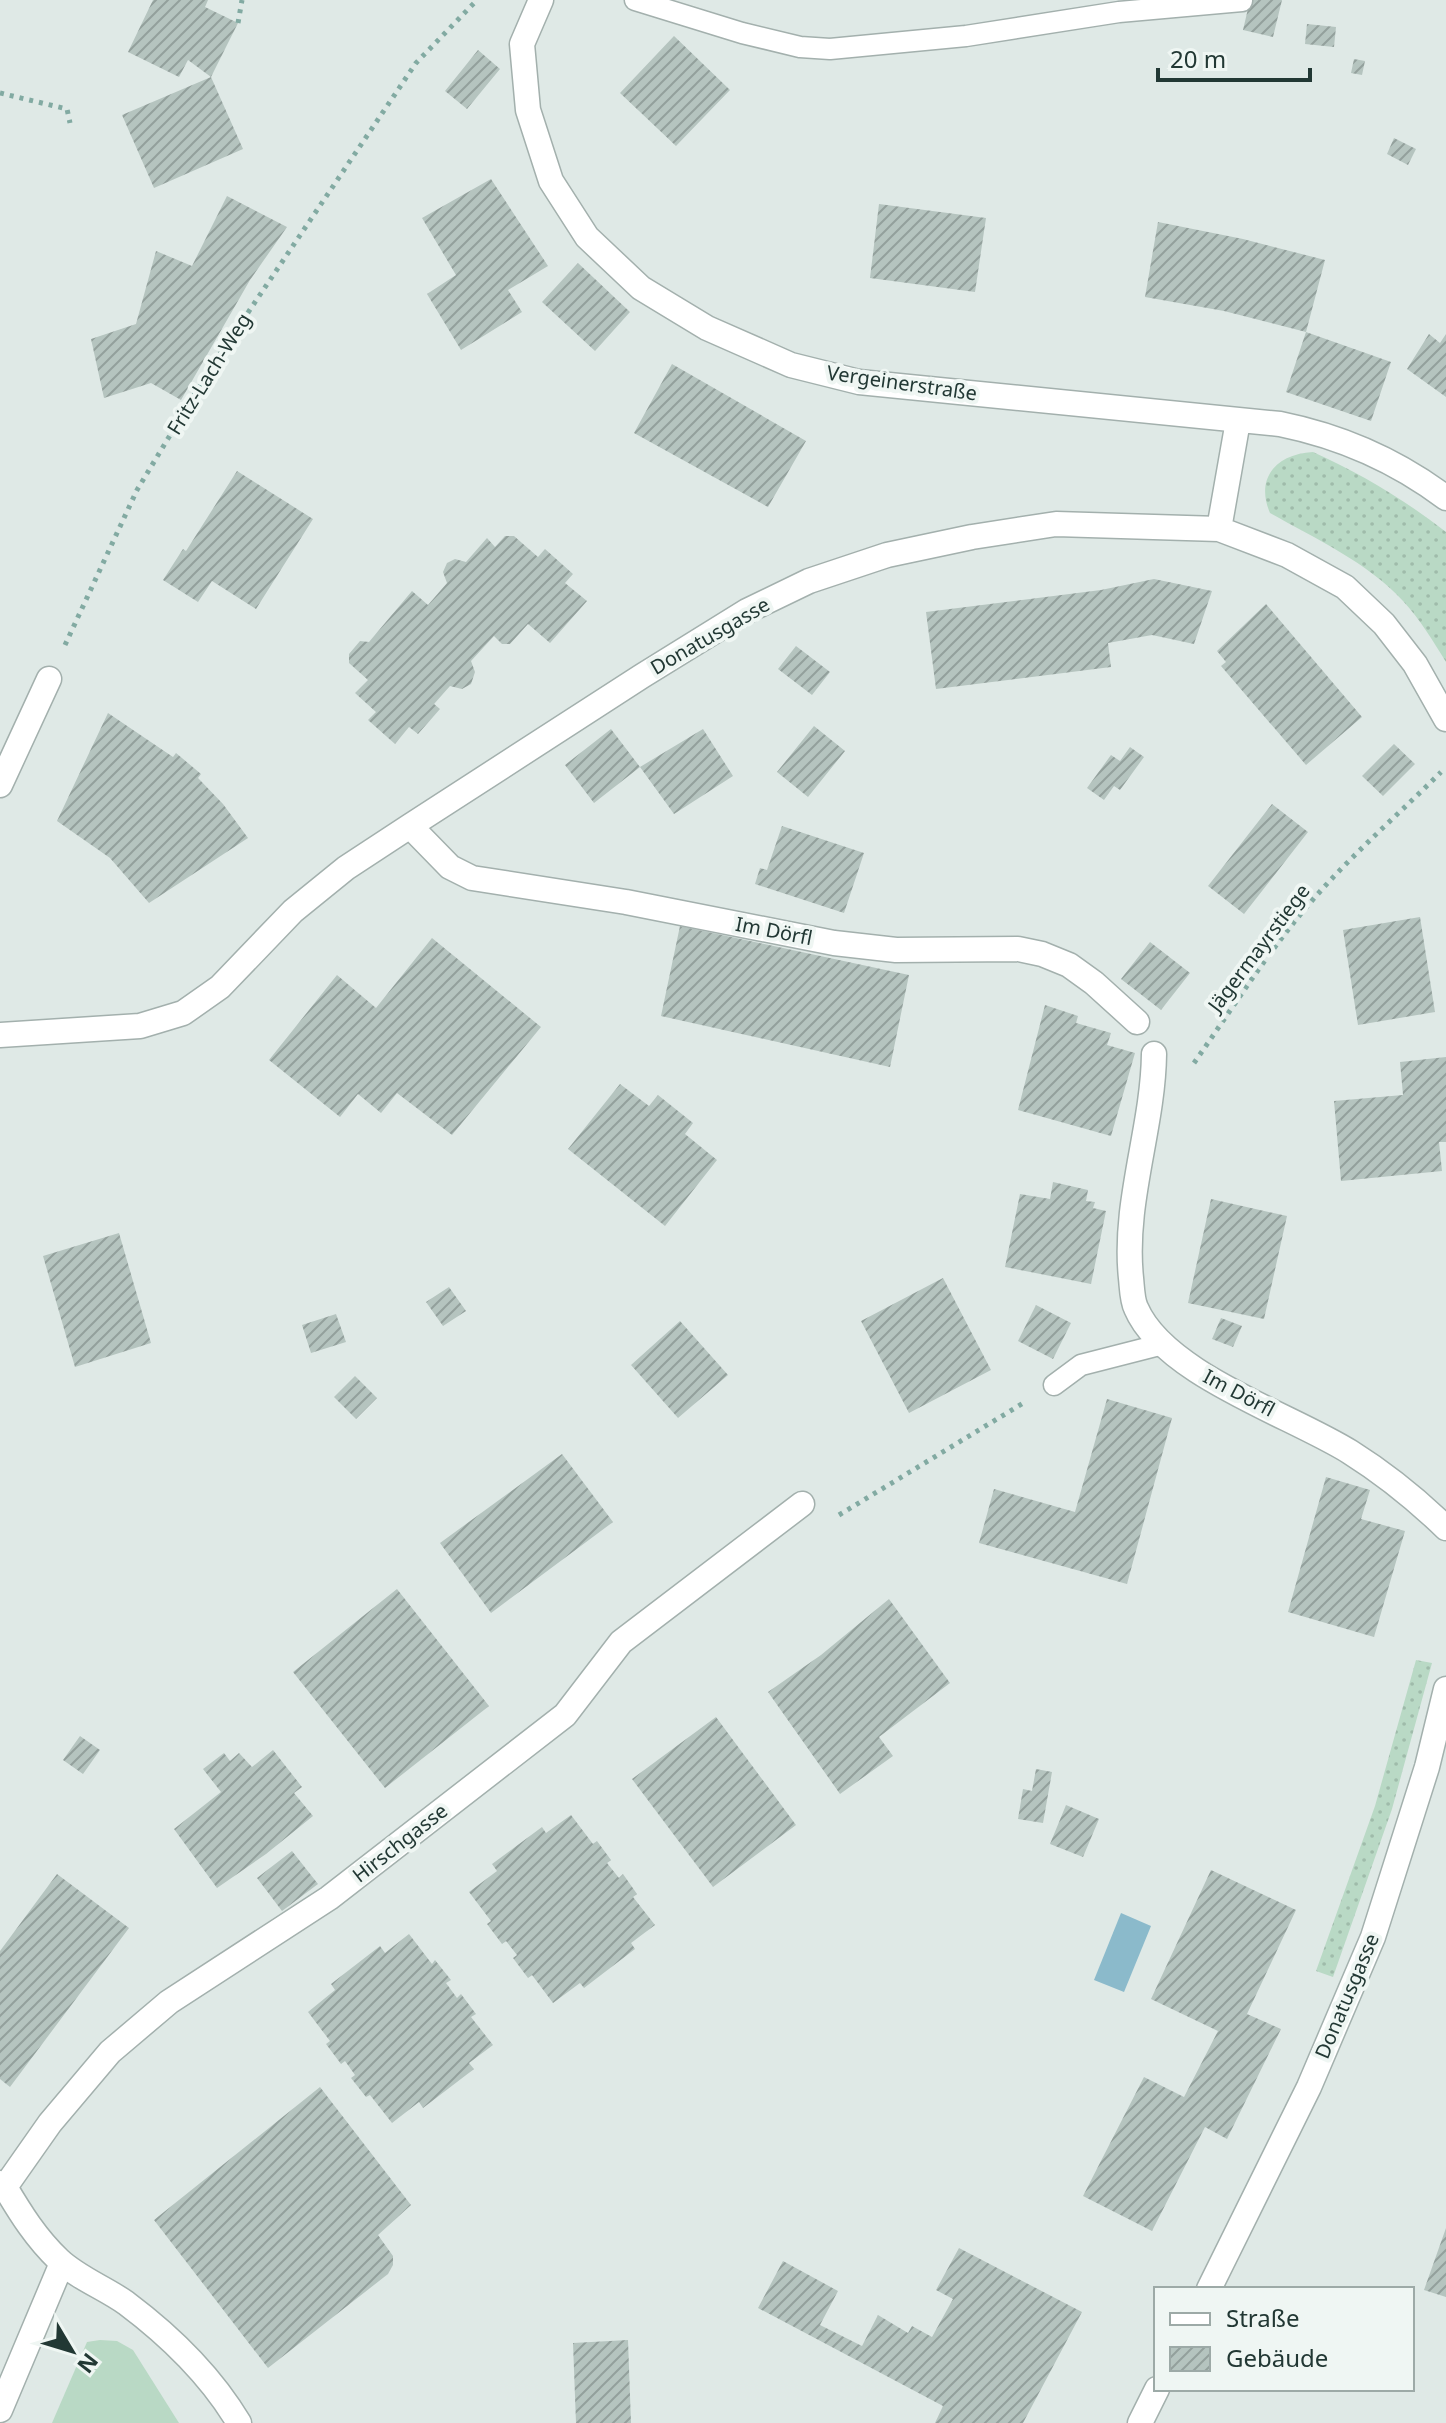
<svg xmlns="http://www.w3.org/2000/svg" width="1446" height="2423" viewBox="0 0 1446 2423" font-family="'Noto Sans',sans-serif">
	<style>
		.grass { fill: url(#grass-dots) }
		.garden { fill: #b9d9c5 }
		.water { fill: #8bbacb }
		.building { fill: url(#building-hatch) }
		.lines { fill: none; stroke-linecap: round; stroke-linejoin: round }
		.service-casing { stroke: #a3b0ad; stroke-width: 23 }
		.minor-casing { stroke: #a3b0ad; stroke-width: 27 }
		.path { stroke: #82aaa2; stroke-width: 5; stroke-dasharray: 4 6; stroke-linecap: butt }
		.service { stroke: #fff; stroke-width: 20 }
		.minor { stroke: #fff; stroke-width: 24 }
		.labels { text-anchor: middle; stroke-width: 8; stroke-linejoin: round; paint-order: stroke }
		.street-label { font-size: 20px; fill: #223834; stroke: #eff6f3 }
	</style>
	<defs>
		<pattern id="grass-dots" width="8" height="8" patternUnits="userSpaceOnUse" patternTransform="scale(2)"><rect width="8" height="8" fill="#b9d9c5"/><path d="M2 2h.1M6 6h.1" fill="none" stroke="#9fbbaa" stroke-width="1.8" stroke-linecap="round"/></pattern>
		<pattern id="building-hatch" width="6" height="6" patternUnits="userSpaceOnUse" patternTransform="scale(2)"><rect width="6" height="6" fill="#b5c4bf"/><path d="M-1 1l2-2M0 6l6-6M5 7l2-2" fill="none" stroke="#93a09c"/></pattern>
	</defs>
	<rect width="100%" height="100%" fill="#dfe9e6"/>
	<path class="grass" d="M 1313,452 C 1360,473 1405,500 1446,532 L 1446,662 C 1433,641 1420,619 1403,601 C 1367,562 1316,539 1270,513 C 1255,478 1276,454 1313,452 Z
		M 1416,1660 L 1432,1663 L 1392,1809 L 1333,1977 L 1316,1971 L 1375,1806 Z"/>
	<path class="garden" d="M 100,2340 L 117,2341 L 133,2350 L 179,2423 L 52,2423 L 87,2342 Z"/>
	<path class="water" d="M 1121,1913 L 1151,1926 L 1124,1992 L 1094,1980 Z"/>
	<path class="building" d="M 153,0 L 208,0 L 205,7 L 238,23 L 211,77 L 188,60 L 179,77 L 128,52 Z
		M 1250,0 L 1282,0 L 1273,37 L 1243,30 Z
		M 1307,24 L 1336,27 L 1334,47 L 1305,44 Z
		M 674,36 L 730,90 L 676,146 L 620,93 Z
		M 478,50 L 500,69 L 467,109 L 445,91 Z
		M 1354,59 L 1365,61 L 1362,75 L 1351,73 Z
		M 211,77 L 243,149 L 154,188 L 122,115 Z
		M 1394,138 L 1416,149 L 1408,165 L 1387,154 Z
		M 491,179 L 548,266 L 508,290 L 522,312 L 461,350 L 427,294 L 456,275 L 422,218 Z
		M 227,196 L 287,227 L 250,280 L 181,400 L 151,383 L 104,398 L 91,339 L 136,324 L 156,251 L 192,266 Z
		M 879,204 L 986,218 L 975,292 L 870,278 Z
		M 1158,222 L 1243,239 L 1325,260 L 1306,332 L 1224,311 L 1145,297 Z
		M 578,263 L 630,312 L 595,351 L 542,302 Z
		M 1306,332 L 1391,362 L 1371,421 L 1286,392 Z
		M 1429,334 L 1440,343 L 1446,334 L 1446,397 L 1407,369 Z
		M 672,364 L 806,441 L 768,507 L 634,433 Z
		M 237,471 L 313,519 L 256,609 L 212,581 L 198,602 L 163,580 L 183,549 L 186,551 Z
		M 505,536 L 514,536 L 538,557 L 545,549 L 573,574 L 565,583 L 587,601 L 550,643 L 528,624 L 510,644 L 502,644 L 494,636 L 471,661 L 475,672 L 471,684 L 462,689 L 450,686 L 434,704 L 440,709 L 418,734 L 409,727 L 395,744 L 368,720 L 376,712 L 355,693 L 368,680 L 349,663 L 349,654 L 360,641 L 369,642 L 412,591 L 428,605 L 447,583 L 443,572 L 447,563 L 455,559 L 466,562 L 487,538 L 495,547 Z
		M 1154,579 L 1212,591 L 1194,644 L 1152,635 L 1108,643 L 1111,667 L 936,689 L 926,612 L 1101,590 Z
		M 1266,604 L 1362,717 L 1306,765 L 1221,666 L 1226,662 L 1217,651 Z
		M 796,646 L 830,672 L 812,695 L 778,669 Z
		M 108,713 L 173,757 L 176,753 L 201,774 L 198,778 L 223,804 L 248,838 L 149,903 L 110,858 L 57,821 Z
		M 814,726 L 845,751 L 808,797 L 777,772 Z
		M 611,729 L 640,767 L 594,803 L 565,765 Z
		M 703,729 L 733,776 L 674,814 L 640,767 Z
		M 1394,744 L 1415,764 L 1383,796 L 1362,776 Z
		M 1130,747 L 1144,757 L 1120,790 L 1114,786 L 1104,800 L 1087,788 L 1111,755 L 1120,761 Z
		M 1272,804 L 1308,832 L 1244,914 L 1208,886 Z
		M 782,826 L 864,853 L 844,913 L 755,884 L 760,868 L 767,870 Z
		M 1420,917 L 1435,1012 L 1358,1025 L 1343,930 Z
		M 680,926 L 909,975 L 890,1067 L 661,1016 Z
		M 432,938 L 541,1027 L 452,1135 L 397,1093 L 381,1113 L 358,1094 L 340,1117 L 269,1060 L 337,975 L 376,1008 Z
		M 1150,942 L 1190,973 L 1161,1010 L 1121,979 Z
		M 1045,1005 L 1078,1016 L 1076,1023 L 1111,1033 L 1107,1045 L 1135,1053 L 1111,1136 L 1018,1110 Z
		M 1446,1057 L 1446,1142 L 1439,1142 L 1442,1171 L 1341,1181 L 1334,1101 L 1403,1095 L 1400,1062 Z
		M 620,1084 L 649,1106 L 658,1095 L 693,1123 L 685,1134 L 717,1160 L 665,1226 L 568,1149 Z
		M 1053,1182 L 1088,1190 L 1086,1201 L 1095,1202 L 1093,1208 L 1106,1211 L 1091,1284 L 1005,1267 L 1020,1194 L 1050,1199 Z
		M 1211,1199 L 1287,1216 L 1264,1319 L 1188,1303 Z
		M 119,1233 L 151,1343 L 75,1367 L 43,1256 Z
		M 943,1278 L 991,1370 L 909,1413 L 861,1321 Z
		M 449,1287 L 466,1311 L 443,1326 L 426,1302 Z
		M 1036,1305 L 1071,1323 L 1053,1359 L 1018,1341 Z
		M 336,1314 L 346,1342 L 311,1353 L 302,1325 Z
		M 1221,1318 L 1242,1326 L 1233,1347 L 1212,1339 Z
		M 680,1321 L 728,1375 L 678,1418 L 631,1365 Z
		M 355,1376 L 377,1398 L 356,1419 L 334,1397 Z
		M 1107,1399 L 1172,1418 L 1127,1584 L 979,1543 L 994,1489 L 1075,1512 Z
		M 562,1454 L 613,1522 L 491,1613 L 440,1543 Z
		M 1326,1477 L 1370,1490 L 1361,1519 L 1405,1531 L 1374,1637 L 1288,1612 Z
		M 397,1589 L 489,1706 L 385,1788 L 293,1672 Z
		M 889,1599 L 950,1683 L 879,1737 L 893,1756 L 840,1794 L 768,1692 L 821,1655 Z
		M 716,1717 L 796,1825 L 713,1887 L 632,1779 Z
		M 80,1736 L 100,1750 L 83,1774 L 63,1760 Z
		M 273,1750 L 302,1787 L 294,1793 L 313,1816 L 266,1854 L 217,1888 L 174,1829 L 221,1792 L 203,1769 L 224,1753 L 230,1761 L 239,1753 L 252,1767 Z
		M 1036,1769 L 1052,1772 L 1043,1823 L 1018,1819 L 1023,1789 L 1032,1791 Z
		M 1066,1805 L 1099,1819 L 1083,1857 L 1050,1844 Z
		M 571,1815 L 593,1844 L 597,1841 L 611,1860 L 607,1863 L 619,1878 L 623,1874 L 637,1894 L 633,1897 L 655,1925 L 631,1943 L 635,1949 L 584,1988 L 580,1983 L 553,2003 L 532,1975 L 528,1978 L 513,1958 L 517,1955 L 506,1941 L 502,1944 L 487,1924 L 491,1921 L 469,1892 L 497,1871 L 492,1864 L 542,1827 L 546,1833 Z
		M 292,1851 L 318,1884 L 282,1911 L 257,1878 Z
		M 1211,1870 L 1296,1910 L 1247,2014 L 1281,2029 L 1227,2139 L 1205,2127 L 1152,2231 L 1083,2196 L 1144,2077 L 1184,2097 L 1218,2031 L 1151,1999 Z
		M 57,1874 L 129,1928 L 10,2087 L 0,2079 L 0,1951 Z
		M 409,1934 L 432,1964 L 435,1960 L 451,1980 L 446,1983 L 457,1998 L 461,1994 L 476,2014 L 471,2017 L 493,2045 L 469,2063 L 474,2069 L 423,2108 L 419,2102 L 392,2123 L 370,2095 L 366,2097 L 351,2078 L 355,2075 L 345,2061 L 341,2064 L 326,2044 L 330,2041 L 308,2012 L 335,1990 L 331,1984 L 380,1946 L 385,1953 Z
		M 320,2087 L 411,2205 L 378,2235 L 393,2256 L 393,2265 L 388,2274 L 268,2368 L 154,2220 Z
		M 1446,2228 L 1446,2297 L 1424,2290 Z
		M 959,2248 L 1082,2312 L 1023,2423 L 935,2423 L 943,2406 L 758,2308 L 783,2261 L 838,2291 L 820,2325 L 862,2346 L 878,2315 L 908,2333 L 912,2326 L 932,2337 L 953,2299 L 936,2290 Z
		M 628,2340 L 631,2423 L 576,2423 L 573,2343 Z"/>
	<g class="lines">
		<g class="service-casing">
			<path id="service" d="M 635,0 L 742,33 L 800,47 L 830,49 L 966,36 L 1119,12 L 1242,1
				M 1054,1385 L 1081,1365 L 1163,1344"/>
		</g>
		<g class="minor-casing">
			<path id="minor" d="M 541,0 L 522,44 L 528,110 L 551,181 L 587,237 L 641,288 L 707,328 L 791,365 L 859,382 L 1280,424 C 1339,436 1397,461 1446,498
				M 1219,529 L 1238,421
				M 0,785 L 49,679
				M 410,826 L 450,867 L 472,878 L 626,902 L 834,943 L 896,950 L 1018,949 L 1042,954 L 1069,965 L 1094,983 L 1137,1022
				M 0,1035 L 140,1026 L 183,1013 L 220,987 L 293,911 L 346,868 L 410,826 L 642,676 L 747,611 L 809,581 L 887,555 L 972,537 L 1056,524 L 1219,529 L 1287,555 L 1345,587 L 1384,624 L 1415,664 L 1446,719
				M 1154,1054 C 1153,1129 1123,1202 1131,1278 C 1132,1287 1132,1300 1136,1308 C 1164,1374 1291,1415 1350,1452 C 1385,1474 1417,1500 1446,1528
				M 0,2183 L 5,2187 C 21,2214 36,2238 59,2260 C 78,2278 105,2288 126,2303 C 170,2336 211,2376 239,2423
				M 5,2187 L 50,2123 L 110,2052 L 169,2002 L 329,1898 L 565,1715 L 621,1642 L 802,1504
				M 1209,2289 L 1309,2087 L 1373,1937 L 1427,1767 L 1446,1689
				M 0,2410 L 62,2263
				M 1140,2423 L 1157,2389"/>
		</g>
		<path class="path" d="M 238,23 L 242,0
			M 0,93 L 67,109 L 70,123
			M 65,645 L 137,490 L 210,369 L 416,63 L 477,0
			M 1194,1063 C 1232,1009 1267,953 1310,903 C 1350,856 1397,816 1441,772
			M 839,1515 L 1025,1402"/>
		<use href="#service" class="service"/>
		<use href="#minor" class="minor"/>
	</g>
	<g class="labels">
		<g class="street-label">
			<text transform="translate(209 374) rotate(-58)" y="7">Fritz-Lach-Weg</text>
			<text transform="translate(902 383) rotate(8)" y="7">Vergeinerstraße</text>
			<text transform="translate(710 636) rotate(-30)" y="7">Donatusgasse</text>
			<text transform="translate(774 931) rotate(11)" y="7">Im Dörfl</text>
			<text transform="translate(1259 948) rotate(-53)" y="7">Jägermayrstiege</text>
			<text transform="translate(1239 1393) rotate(28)" y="7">Im Dörfl</text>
			<text transform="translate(400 1843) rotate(-38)" y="7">Hirschgasse</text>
			<text transform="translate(1347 1996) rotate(-67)" y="7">Donatusgasse</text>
		</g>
	</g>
	<rect x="1154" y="2287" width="260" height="104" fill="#eff6f3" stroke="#9daaa7" stroke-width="2"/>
	<rect x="1170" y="2313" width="40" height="12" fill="#ffffff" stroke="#9daaa7" stroke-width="2"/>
	<text x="1226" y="2327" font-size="24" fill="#223834">Straße</text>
	<rect x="1170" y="2347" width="40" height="24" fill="url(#building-hatch)" stroke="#9daaa7" stroke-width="2"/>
	<text x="1226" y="2367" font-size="24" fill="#223834">Gebäude</text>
	<g transform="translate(72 2351) rotate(128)" stroke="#eff6f3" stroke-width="6" paint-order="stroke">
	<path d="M0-6L14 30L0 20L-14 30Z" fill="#223834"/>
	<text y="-12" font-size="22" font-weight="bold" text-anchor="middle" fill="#223834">N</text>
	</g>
	<path d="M1158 68v12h152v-12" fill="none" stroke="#223834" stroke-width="4"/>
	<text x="1170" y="68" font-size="24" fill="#223834" stroke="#eff6f3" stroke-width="6" paint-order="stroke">20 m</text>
</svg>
